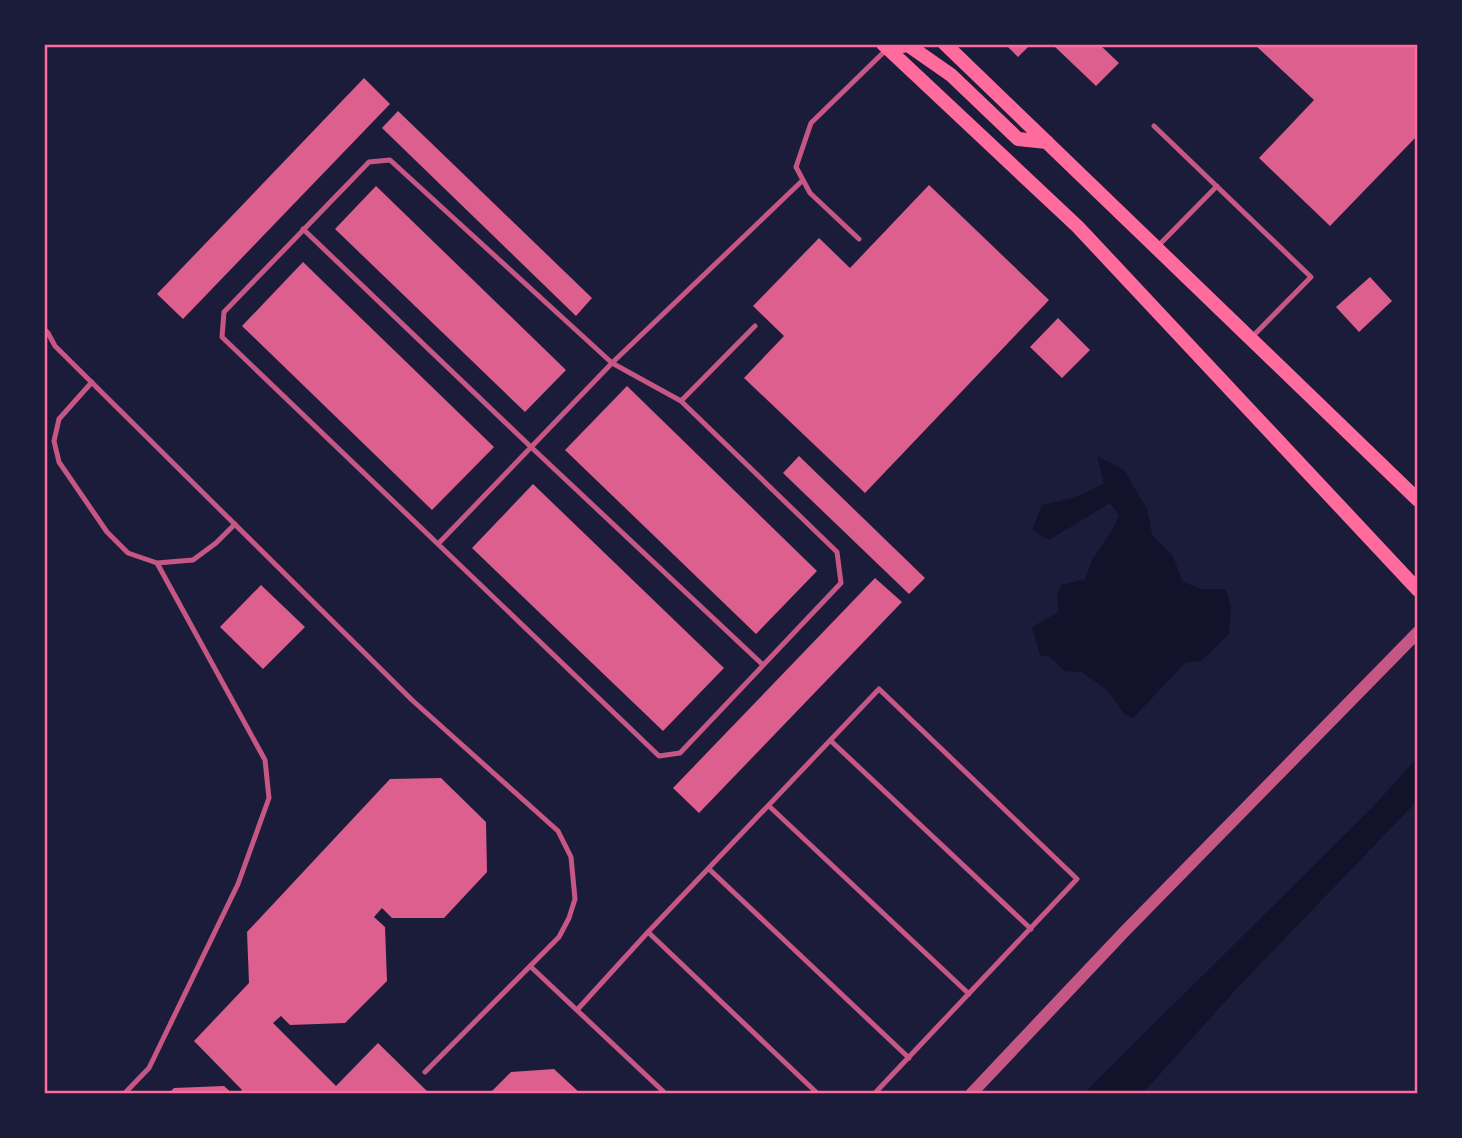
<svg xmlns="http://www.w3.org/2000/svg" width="1462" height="1138" viewBox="0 0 1462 1138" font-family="'Alegreya Sans',sans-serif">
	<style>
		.water { fill: #12122b }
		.building { fill: #dd5f8e }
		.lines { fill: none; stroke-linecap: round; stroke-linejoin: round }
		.service { stroke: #c65784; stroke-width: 5 }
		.tertiary { stroke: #c65784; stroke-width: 12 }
		.secondary { stroke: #ff6b9d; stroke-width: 14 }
		.neatline { fill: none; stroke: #ff6b9d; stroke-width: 2.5 }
	</style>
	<rect width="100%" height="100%" fill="#1b1b3a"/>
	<path class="water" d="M 1097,456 L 1124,470 L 1147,509 L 1152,535 L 1173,556 L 1182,581 L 1200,589 L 1226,589 L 1231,609 L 1229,634 L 1201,661 L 1185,663 L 1133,718 L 1124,714 L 1108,691 L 1082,672 L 1065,671 L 1050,657 L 1040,655 L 1032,627 L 1059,612 L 1057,596 L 1061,585 L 1085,579 L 1093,558 L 1113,529 L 1119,515 L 1110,503 L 1049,540 L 1032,530 L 1042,505 L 1073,498 L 1104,484 Z
		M 1418,757 L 1418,800 L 1238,987 L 1142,1094 L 1083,1094 L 1372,808 Z"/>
	<path class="building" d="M 1005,44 L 1031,44 L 1018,57 Z
		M 1052,44 L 1099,44 L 1119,63 L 1096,86 Z
		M 1254,44 L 1413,44 L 1418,48 L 1418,135 L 1330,226 L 1259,158 L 1314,100 Z
		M 364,78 L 390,104 L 183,319 L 157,294 Z
		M 398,111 L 592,298 L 576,316 L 382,128 Z
		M 929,185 L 1049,300 L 865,493 L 744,378 L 784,336 L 753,306 L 819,238 L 850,268 Z
		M 376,186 L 566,370 L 525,412 L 335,229 Z
		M 303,262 L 494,447 L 432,510 L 242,326 Z
		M 1370,277 L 1392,301 L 1359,332 L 1336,307 Z
		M 1058,318 L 1090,350 L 1062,378 L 1030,347 Z
		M 627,386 L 817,571 L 756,634 L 565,450 Z
		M 799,456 L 925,578 L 909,594 L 783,473 Z
		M 533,484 L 724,668 L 663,731 L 472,548 Z
		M 875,578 L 902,602 L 699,813 L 673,788 Z
		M 261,585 L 305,627 L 263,669 L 220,627 Z
		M 441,778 L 486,822 L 487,872 L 444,918 L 392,918 L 382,908 L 374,917 L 385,927 L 387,981 L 345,1023 L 290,1025 L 281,1016 L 273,1023 L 336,1086 L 378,1043 L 430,1094 L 238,1094 L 242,1090 L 194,1041 L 249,983 L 247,932 L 390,779 Z
		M 554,1069 L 581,1094 L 489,1094 L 511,1072 Z
		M 224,1086 L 233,1094 L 168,1094 L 174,1088 Z"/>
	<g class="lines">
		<path class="service" d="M 1154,126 L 1311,277 L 1251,338
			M 390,160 L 612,363 L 681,401 L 837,552 L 841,583 L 680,753 L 659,756 L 222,337 L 224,312 L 369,162 Z
			M 303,229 L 531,447 L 763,665
			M 859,239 L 810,193 L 796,167 L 811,123 L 888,48
			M 1158,246 L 1217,186
			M 44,329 L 48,333 L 55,346 L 412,700 L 558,831 L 571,857 L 575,899 L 569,918 L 559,937 L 425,1072
			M 92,382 L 59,419 L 54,441 L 59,462 L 107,532 L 128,553 L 157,563 L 193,560 L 216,543 L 235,524
			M 681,401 L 755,326
			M 438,544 L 612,363 L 803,180
			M 831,741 L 1031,929
			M 769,806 L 969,994
			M 709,869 L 909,1058
			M 530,966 L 666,1094
			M 577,1010 L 648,932
			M 124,1094 L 149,1068 L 238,884 L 269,798 L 265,760 L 157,563
			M 818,1094 L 648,932 L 879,689 L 1077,879 L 874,1094"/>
		<path class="tertiary" d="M 971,1094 L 1125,931 L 1418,632"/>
		<path class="secondary" d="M 883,44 L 1078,227 L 1418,590
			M 945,44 L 1418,500
			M 888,48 L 908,45 L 951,75 L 1018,139 L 1047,142"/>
	</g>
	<rect width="1462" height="1138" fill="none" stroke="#1b1b3a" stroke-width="91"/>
	<rect x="46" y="46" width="1370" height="1046" class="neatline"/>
</svg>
